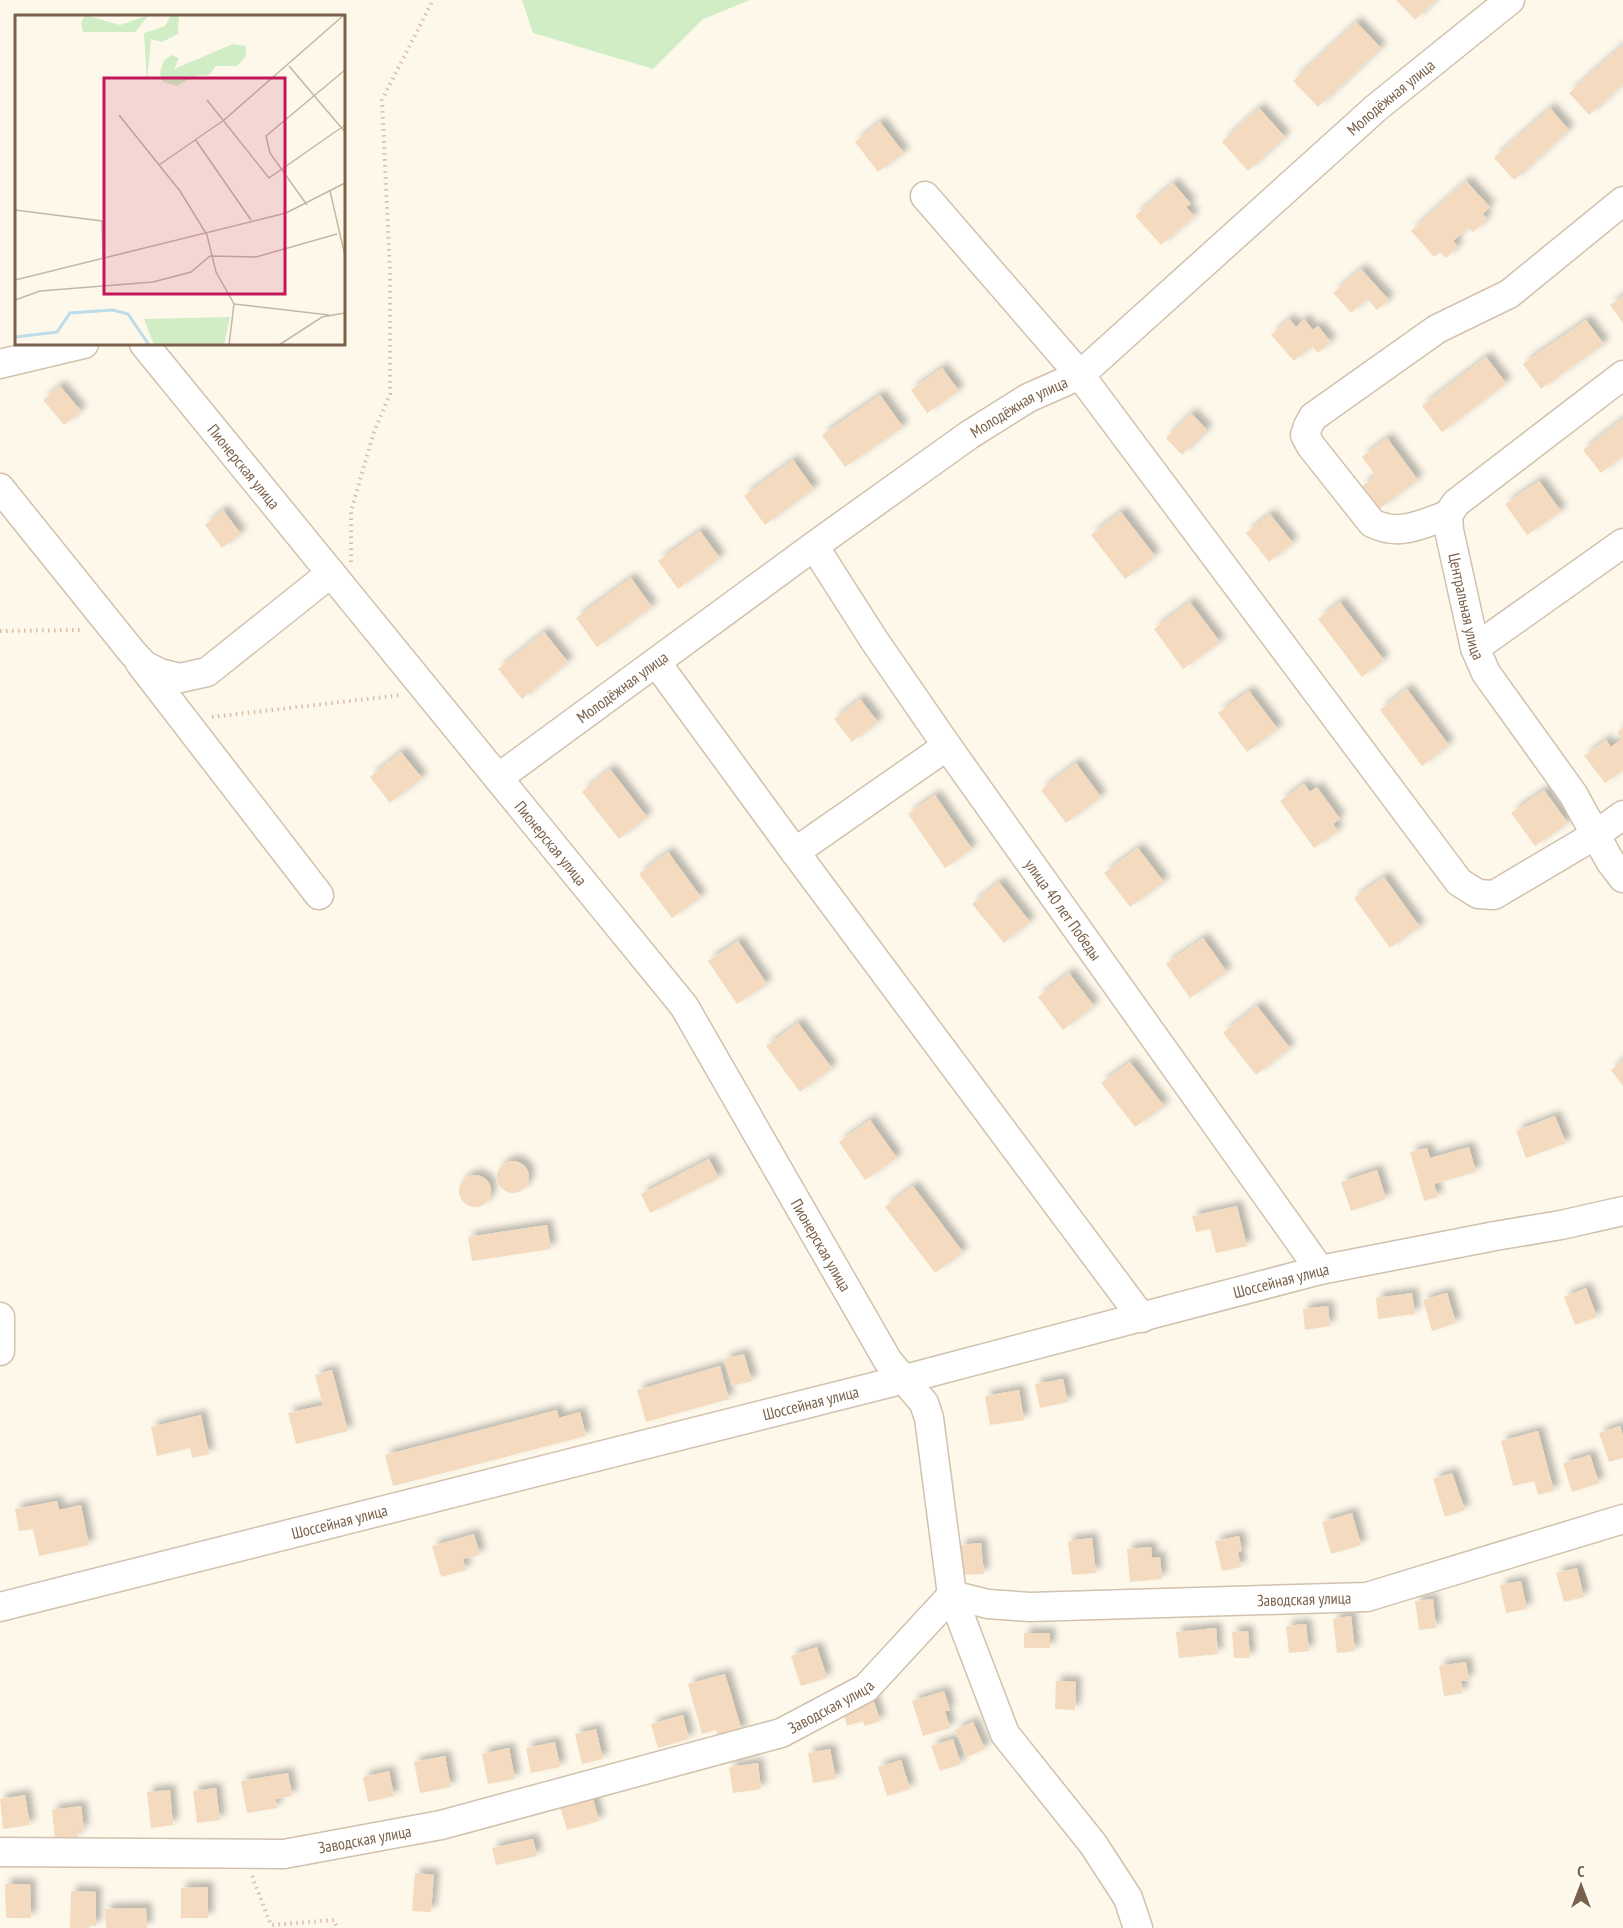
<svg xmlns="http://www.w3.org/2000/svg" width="1623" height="1928" viewBox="0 0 1623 1928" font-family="'PT Sans Narrow',sans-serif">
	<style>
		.green { fill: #d1edc6 }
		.building { fill: #f4dbc0; filter: url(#shadow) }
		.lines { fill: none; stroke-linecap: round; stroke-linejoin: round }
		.minor-casing { stroke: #d1c1ae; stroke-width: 31 }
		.path { stroke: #dabea2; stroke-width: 4; stroke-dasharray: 1.5 4.5; stroke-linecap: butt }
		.minor { stroke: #fff; stroke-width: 28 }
		.labels { text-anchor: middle; stroke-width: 6; stroke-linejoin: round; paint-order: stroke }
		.street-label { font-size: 16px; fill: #7a614b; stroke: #fffbf1 }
		.inset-river { fill: none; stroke: #bcdde9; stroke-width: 3 }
		.inset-road { fill: none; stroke: #c5b7a5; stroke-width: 1.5 }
		.view { fill: #c2185b; fill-opacity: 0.15; stroke: #c2185b; stroke-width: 3 }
		.inset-edge { fill: none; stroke: #7a614b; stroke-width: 3 }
	</style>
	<defs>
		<filter id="shadow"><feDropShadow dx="5.5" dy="-5.5" stdDeviation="3" flood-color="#0004"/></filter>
	</defs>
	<rect width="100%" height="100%" fill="#fdf8ea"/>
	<path class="green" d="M 522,0 L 750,0 L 703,19 L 653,69 L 533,33 Z"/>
	<path class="building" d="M 1396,0 L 1436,0 L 1415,20 Z
		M 1356,22 L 1381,48 L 1318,107 L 1293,81 Z
		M 1623,45 L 1623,84 L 1589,115 L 1569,93 Z
		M 1259,108 L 1285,137 L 1248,171 L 1222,142 Z
		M 1550,108 L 1569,130 L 1514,180 L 1494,158 Z
		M 880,122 L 904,153 L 878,172 L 855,142 Z
		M 1466,181 L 1490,207 L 1483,214 L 1487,219 L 1473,232 L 1468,228 L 1453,241 L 1458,247 L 1446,258 L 1440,252 L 1434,257 L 1411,231 Z
		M 1173,183 L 1191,204 L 1186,207 L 1194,216 L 1161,245 L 1135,216 Z
		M 1361,269 L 1389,300 L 1377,310 L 1367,299 L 1351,313 L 1333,293 Z
		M 1623,296 L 1623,323 L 1610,305 Z
		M 1289,319 L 1296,327 L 1304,319 L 1313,330 L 1318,326 L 1331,342 L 1318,353 L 1312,346 L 1294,361 L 1271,335 Z
		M 1586,320 L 1604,344 L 1541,389 L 1523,364 Z
		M 1486,357 L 1506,383 L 1442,432 L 1422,406 Z
		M 942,368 L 959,391 L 927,413 L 911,390 Z
		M 60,386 L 81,411 L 64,425 L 43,400 Z
		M 880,395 L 903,427 L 845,467 L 822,435 Z
		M 1191,413 L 1207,430 L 1182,455 L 1166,438 Z
		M 1623,419 L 1623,456 L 1601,473 L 1583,450 Z
		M 1387,438 L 1418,480 L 1379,509 L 1362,486 L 1376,476 L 1362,457 Z
		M 793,460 L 814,489 L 765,525 L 744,496 Z
		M 1539,481 L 1561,511 L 1527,535 L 1505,504 Z
		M 223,510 L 241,534 L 222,548 L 205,525 Z
		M 1121,512 L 1155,556 L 1125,579 L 1091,535 Z
		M 1270,514 L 1293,543 L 1269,562 L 1246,533 Z
		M 700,531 L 720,558 L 678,589 L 658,561 Z
		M 631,578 L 652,607 L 597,647 L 576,618 Z
		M 1190,602 L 1220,642 L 1183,669 L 1154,629 Z
		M 1340,602 L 1384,660 L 1362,677 L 1318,619 Z
		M 544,632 L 568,662 L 522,699 L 498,669 Z
		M 1407,689 L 1449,745 L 1422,766 L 1380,710 Z
		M 1249,691 L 1278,729 L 1247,752 L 1218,713 Z
		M 860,699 L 878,722 L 852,742 L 834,719 Z
		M 1623,728 L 1623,770 L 1605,783 L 1584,756 L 1606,740 L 1611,747 L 1622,739 L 1617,732 Z
		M 401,752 L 422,778 L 390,803 L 370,777 Z
		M 1076,763 L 1101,797 L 1066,823 L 1041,790 Z
		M 610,769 L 647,817 L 619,839 L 582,792 Z
		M 1304,784 L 1310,792 L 1317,787 L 1340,819 L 1333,824 L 1338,831 L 1314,848 L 1280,801 Z
		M 1544,790 L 1568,823 L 1535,846 L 1511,813 Z
		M 935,795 L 972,849 L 945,868 L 908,814 Z
		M 1138,848 L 1164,882 L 1130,907 L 1104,873 Z
		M 668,852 L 701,897 L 672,918 L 639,874 Z
		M 1384,877 L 1420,927 L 1390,948 L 1354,898 Z
		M 999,882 L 1030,922 L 1004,943 L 972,904 Z
		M 1203,938 L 1227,972 L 1190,998 L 1166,964 Z
		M 738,941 L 767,984 L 737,1004 L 708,961 Z
		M 1069,973 L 1094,1006 L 1063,1030 L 1038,997 Z
		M 1257,1006 L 1290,1048 L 1256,1075 L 1223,1033 Z
		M 798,1023 L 832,1068 L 800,1092 L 766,1046 Z
		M 1623,1060 L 1623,1086 L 1611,1070 Z
		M 1130,1062 L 1164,1106 L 1135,1127 L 1101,1083 Z
		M 1555,1116 L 1566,1143 L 1526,1158 L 1516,1131 Z
		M 870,1120 L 897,1158 L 865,1180 L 839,1142 Z
		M 1469,1147 L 1476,1172 L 1434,1184 L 1438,1197 L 1424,1201 L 1410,1152 L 1427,1148 L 1430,1158 Z
		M 709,1159 L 719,1178 L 650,1213 L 641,1194 Z
		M497 1177a16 16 0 1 1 32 0a16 16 0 1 1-32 0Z
		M 1377,1170 L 1386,1199 L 1351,1211 L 1341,1182 Z
		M459 1191a16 16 0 1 1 32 0a16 16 0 1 1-32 0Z
		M 913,1186 L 963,1252 L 935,1273 L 885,1207 Z
		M 1237,1206 L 1247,1246 L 1216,1253 L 1210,1229 L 1196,1232 L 1192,1216 Z
		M 547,1225 L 551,1249 L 472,1261 L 468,1237 Z
		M 1586,1288 L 1597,1317 L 1575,1325 L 1564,1297 Z
		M 1412,1293 L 1415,1314 L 1378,1319 L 1376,1298 Z
		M 1447,1293 L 1456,1323 L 1432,1331 L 1423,1300 Z
		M 1328,1306 L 1330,1326 L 1305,1330 L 1303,1309 Z
		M 744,1354 L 752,1381 L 732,1386 L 724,1359 Z
		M 720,1366 L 729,1399 L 646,1422 L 637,1390 Z
		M 332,1370 L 348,1431 L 296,1444 L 288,1413 L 323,1405 L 315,1375 Z
		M 1063,1379 L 1068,1402 L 1040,1408 L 1035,1384 Z
		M 1019,1390 L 1024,1420 L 990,1425 L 985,1396 Z
		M 557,1410 L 559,1418 L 580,1412 L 586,1436 L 393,1486 L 385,1455 Z
		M 201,1415 L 209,1454 L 192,1458 L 190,1448 L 157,1456 L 151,1427 Z
		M 1620,1426 L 1623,1436 L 1623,1458 L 1609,1462 L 1599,1433 Z
		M 1538,1431 L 1554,1491 L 1538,1495 L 1534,1481 L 1513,1486 L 1501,1441 Z
		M 1590,1455 L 1599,1483 L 1572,1492 L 1563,1463 Z
		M 1452,1473 L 1465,1510 L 1445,1517 L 1433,1479 Z
		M 57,1501 L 59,1510 L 81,1505 L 89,1545 L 39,1556 L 33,1529 L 19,1531 L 15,1509 Z
		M 1352,1513 L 1361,1545 L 1331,1554 L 1322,1522 Z
		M 474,1534 L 480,1555 L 463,1559 L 466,1570 L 441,1577 L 432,1546 Z
		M 1239,1536 L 1242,1551 L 1238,1552 L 1241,1567 L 1222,1571 L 1215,1541 Z
		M 1092,1538 L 1096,1573 L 1072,1575 L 1068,1541 Z
		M 981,1543 L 984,1574 L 962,1575 L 960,1545 Z
		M 1151,1547 L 1152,1558 L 1160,1557 L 1162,1579 L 1130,1582 L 1127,1549 Z
		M 1577,1568 L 1584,1597 L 1564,1602 L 1556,1573 Z
		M 1521,1581 L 1527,1609 L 1506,1613 L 1500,1585 Z
		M 1433,1599 L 1436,1628 L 1419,1630 L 1415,1601 Z
		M 1351,1616 L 1355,1651 L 1337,1653 L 1333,1619 Z
		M 1306,1624 L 1309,1651 L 1289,1653 L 1286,1626 Z
		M 1216,1628 L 1218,1654 L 1179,1658 L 1176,1632 Z
		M 1248,1631 L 1250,1658 L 1234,1658 L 1232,1632 Z
		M 1024,1633 L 1050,1633 L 1050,1648 L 1024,1648 Z
		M 817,1647 L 827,1678 L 801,1686 L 791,1656 Z
		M 1466,1662 L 1469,1680 L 1461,1681 L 1463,1693 L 1444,1696 L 1439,1666 Z
		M 725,1674 L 742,1731 L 718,1738 L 716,1730 L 702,1734 L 688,1684 Z
		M 1056,1681 L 1076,1682 L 1075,1710 L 1055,1709 Z
		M 944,1691 L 950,1710 L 945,1711 L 950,1728 L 923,1736 L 912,1701 Z
		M 873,1698 L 880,1721 L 864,1726 L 863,1721 L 847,1726 L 842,1707 Z
		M 683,1715 L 689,1739 L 658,1748 L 651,1724 Z
		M 973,1722 L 985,1749 L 967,1757 L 955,1730 Z
		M 596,1729 L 603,1759 L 582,1764 L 575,1734 Z
		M 953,1739 L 961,1764 L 940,1771 L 931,1746 Z
		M 555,1742 L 560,1767 L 531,1773 L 526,1748 Z
		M 509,1748 L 515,1779 L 488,1784 L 482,1754 Z
		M 830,1749 L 836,1779 L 813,1783 L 808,1753 Z
		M 445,1756 L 451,1787 L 420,1793 L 414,1762 Z
		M 901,1760 L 910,1789 L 887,1796 L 878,1767 Z
		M 758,1763 L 761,1789 L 733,1793 L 729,1767 Z
		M 389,1771 L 394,1796 L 368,1802 L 363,1777 Z
		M 288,1773 L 292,1796 L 275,1799 L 277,1808 L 247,1813 L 241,1781 Z
		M 216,1788 L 220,1820 L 197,1823 L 193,1791 Z
		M 170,1790 L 173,1825 L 151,1828 L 147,1792 Z
		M 25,1795 L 30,1825 L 3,1829 L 0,1799 Z
		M 593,1798 L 599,1821 L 567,1830 L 560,1807 Z
		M 81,1806 L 84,1830 L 77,1831 L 78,1837 L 55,1840 L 52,1810 Z
		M 533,1839 L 537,1856 L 496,1865 L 492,1848 Z
		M 415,1873 L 434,1875 L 431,1912 L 412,1911 Z
		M 5,1884 L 30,1884 L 31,1918 L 6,1918 Z
		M 208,1887 L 208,1918 L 181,1918 L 181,1888 Z
		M 71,1891 L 96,1892 L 96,1926 L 89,1926 L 89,1928 L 70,1928 Z
		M 146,1908 L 147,1928 L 106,1928 L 105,1909 Z"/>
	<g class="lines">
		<g class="minor-casing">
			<g id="minor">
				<path d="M 925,196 L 1080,375 L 1459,882 L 1478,894 L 1494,895 L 1597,834 L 1623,815"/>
				<path id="s1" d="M 144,344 L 684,1006 L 888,1361 L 924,1403 L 929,1418 L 952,1595 L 1005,1734 L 1093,1844 L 1128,1898 L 1138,1928"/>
				<path d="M 0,364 L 84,344"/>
				<path id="s2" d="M 1623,375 L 1456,503 L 1448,515 L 1449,530 L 1475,648 L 1486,673 L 1573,794 L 1610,861 L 1623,878"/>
				<path d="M 0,488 L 132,652 L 144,665 L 160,673 L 180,678 L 207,672 L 331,573"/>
				<path d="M 1448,515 C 1421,524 1400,537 1372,523 L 1311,446 L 1305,435 L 1308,426 L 1313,417 L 1437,329 L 1509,294 L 1623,201"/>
				<path id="s3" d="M 814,546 L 874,640 L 947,746 L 1320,1270"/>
				<path d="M 1475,648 L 1623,543"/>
				<path d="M 656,662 L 795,852"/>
				<path d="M 140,663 L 319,895"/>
				<path d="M 947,746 L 795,852 L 1142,1318"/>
				<path id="s4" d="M 498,778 L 814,546 L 969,435 L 1028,398 L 1080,375 L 1376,108 L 1510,0"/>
				<path d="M 0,1317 L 0,1351"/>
				<path id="s5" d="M 0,1607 L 905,1379 L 1320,1270 L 1495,1236 L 1561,1225 L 1623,1211"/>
				<path id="s6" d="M 0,1852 L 284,1854 L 441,1825 L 781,1733 L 866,1688 L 952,1595 L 988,1604 L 1030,1607 L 1367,1597 L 1623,1519"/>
			</g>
		</g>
		<path class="path" d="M 351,562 L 351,511 L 374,432 L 390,394 L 390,271 L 382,100 L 433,0
			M 0,631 L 83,630
			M 212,717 L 401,695
			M 252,1876 L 271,1925 L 334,1920 L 337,1928"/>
		<use href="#minor" class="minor"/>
	</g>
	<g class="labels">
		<g class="street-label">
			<text dy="6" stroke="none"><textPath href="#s4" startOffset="1126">Молодёжная улица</textPath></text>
			<text dy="6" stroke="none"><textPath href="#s4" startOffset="640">Молодёжная улица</textPath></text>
			<text dy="6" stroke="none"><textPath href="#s1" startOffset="158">Пионерская улица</textPath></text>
			<text dy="6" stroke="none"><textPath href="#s2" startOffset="318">Центральная улица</textPath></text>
			<text dy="6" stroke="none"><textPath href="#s4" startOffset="154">Молодёжная улица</textPath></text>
			<text dy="6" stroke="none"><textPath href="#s1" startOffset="644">Пионерская улица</textPath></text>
			<text dy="6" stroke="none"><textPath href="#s3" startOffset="441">улица 40 лет Победы</textPath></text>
			<text dy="6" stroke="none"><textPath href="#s1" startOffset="1130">Пионерская улица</textPath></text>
			<text dy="6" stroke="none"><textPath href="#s5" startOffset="1322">Шоссейная улица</textPath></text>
			<text dy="6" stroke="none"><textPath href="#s5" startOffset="836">Шоссейная улица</textPath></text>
			<text dy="6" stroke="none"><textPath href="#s5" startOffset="350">Шоссейная улица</textPath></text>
			<text dy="6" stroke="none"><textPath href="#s6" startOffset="1372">Заводская улица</textPath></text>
			<text dy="6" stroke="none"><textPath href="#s6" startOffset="852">Заводская улица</textPath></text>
			<text dy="6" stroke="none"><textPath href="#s6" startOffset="366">Заводская улица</textPath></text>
		</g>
	</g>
	<g transform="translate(15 15)">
		<rect width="330" height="330" fill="#fdf8ea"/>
		<path d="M 70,0 L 105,10 L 134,0 L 120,17 L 68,17 L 66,8 ZM 156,0 L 164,0 L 163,19 L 147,27 L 136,24 L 132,66 L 129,18 L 150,11 ZM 218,29 L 231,31 L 231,41 L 222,51 L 201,51 L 194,60 L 179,61 L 162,71 L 148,67 L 145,58 L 149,45 L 157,40 L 164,43 L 159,54 ZM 215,302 L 209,330 L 139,330 L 129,304 Z" fill="#d1edc6"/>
		<path class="inset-river" d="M 0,322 L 42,317 L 55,298 L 98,295 L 113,299 L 134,330"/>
		<path class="inset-road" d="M 274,51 L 330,117M 192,85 L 254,163 L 330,110M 104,100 L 165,176 L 192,220 L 201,257 L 219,289 L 214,330M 180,124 L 236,205M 144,150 L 209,105 L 329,0M 315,176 L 330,241M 292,190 L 255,138 L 251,121 L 330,55M 0,195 L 87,206 L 88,243M 0,265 L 271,198 L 330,168M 0,285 L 25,276 L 138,267 L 176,257 L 195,241 L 241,242 L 322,219M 219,289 L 314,300M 264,330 L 307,302 L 330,298"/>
		<path class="view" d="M 89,63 L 270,63 L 270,279 L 89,279 Z"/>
		<rect width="330" height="330" class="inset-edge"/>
	</g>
	<g transform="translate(1581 1886)" stroke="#fffbf1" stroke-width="4.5" paint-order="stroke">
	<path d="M0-4.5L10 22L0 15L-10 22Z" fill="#7a614b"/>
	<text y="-9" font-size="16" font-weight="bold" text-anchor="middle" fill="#7a614b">С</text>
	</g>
</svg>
